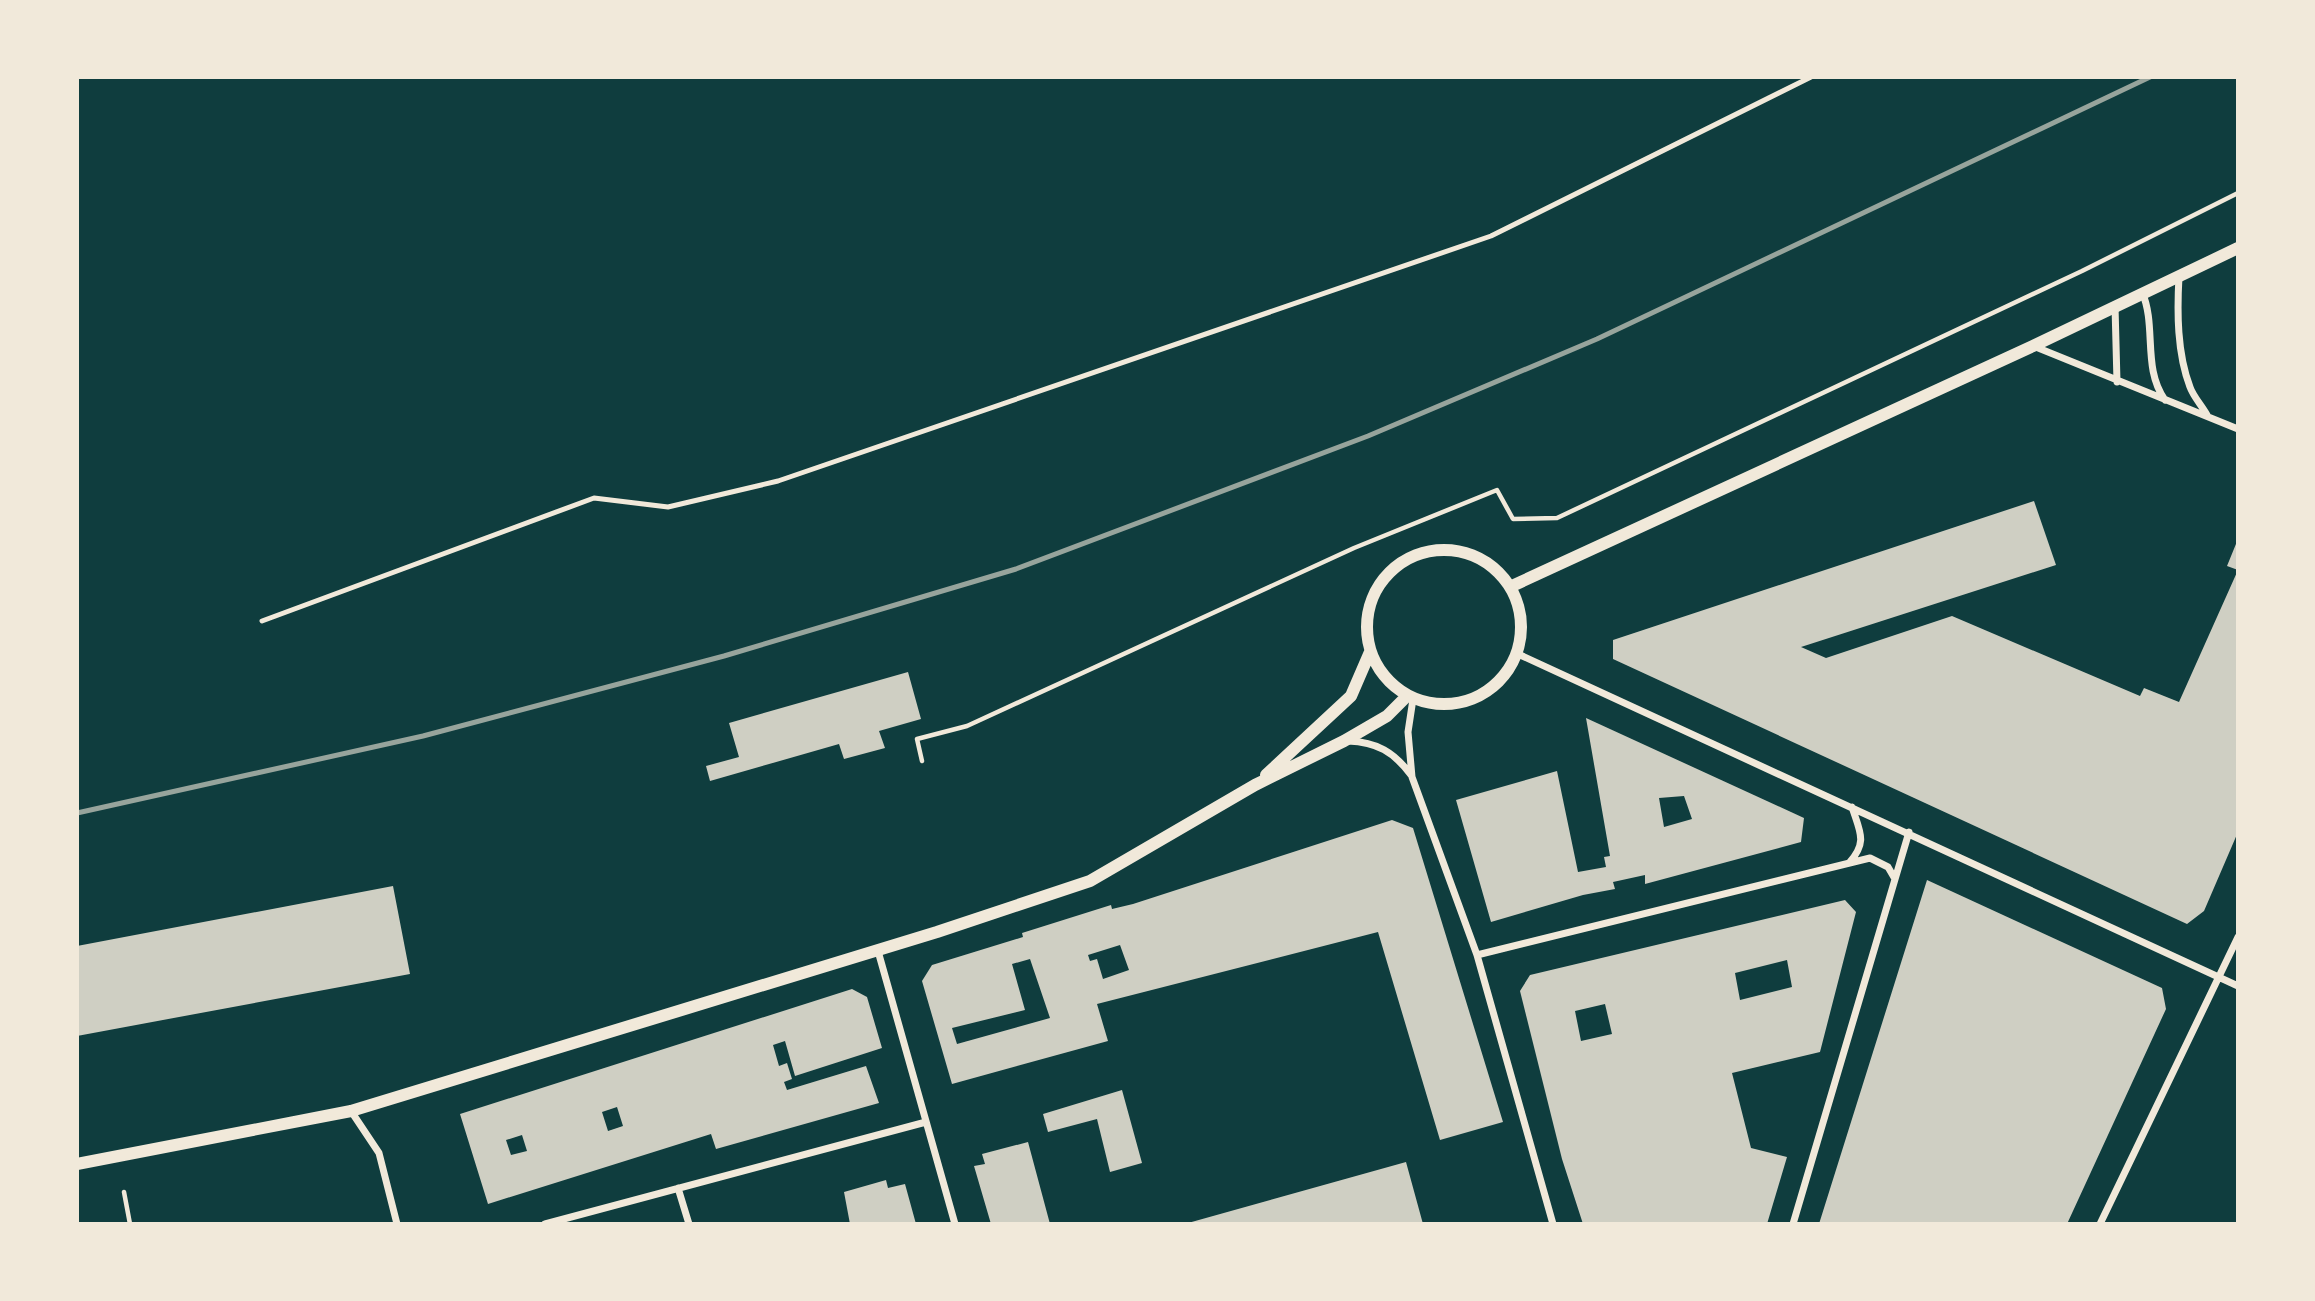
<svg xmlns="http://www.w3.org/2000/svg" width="2315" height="1301" viewBox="0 0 2315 1301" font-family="'Sofia Sans Condensed',sans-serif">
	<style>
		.building { fill: #cfcfc3; fill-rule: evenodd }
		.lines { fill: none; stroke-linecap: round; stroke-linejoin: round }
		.path { stroke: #f1e9da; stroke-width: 4.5 }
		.service { stroke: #f1e9da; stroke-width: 5 }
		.minor { stroke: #f1e9da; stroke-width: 7 }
		.tertiary { stroke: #f1e9da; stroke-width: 12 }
		.rail { stroke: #97a49c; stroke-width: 5 }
	</style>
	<rect width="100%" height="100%" fill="#0f3d3e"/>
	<path class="building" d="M 2034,501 L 2056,565 L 1801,647 L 1826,658 L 1952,616 L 2140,696 L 2144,688 L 2179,702 L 2238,570 L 2227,566 L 2238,539 L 2238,832 L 2204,911 L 2187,924 L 1613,659 L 1613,640 Z
		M 908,672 L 921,719 L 879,731 L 885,748 L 844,759 L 839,744 L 710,781 L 706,766 L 739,757 L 729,723 Z
		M 1586,718 L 1804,818 L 1801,842 L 1645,884 L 1645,875 L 1613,882 L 1615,889 L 1583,895 L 1491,922 L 1456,800 L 1557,771 L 1578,872 L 1606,867 L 1604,857 L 1610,856 ZM 1684,796 L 1692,819 L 1664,827 L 1659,798 Z
		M 1392,820 L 1413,828 L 1503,1122 L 1440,1140 L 1378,932 L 1097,1004 L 1108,1041 L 952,1084 L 922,981 L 932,965 L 1023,937 L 1022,933 L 1111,905 L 1112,909 L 1133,904 ZM 1120,945 L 1129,970 L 1103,979 L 1097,959 L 1090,961 L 1088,955 ZM 1030,959 L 1050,1018 L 957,1044 L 952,1028 L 1025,1010 L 1012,964 Z
		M 1927,880 L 2162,988 L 2166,1009 L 2067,1224 L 1819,1224 Z
		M 393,886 L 410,974 L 77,1036 L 77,946 Z
		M 1845,900 L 1856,912 L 1820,1052 L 1732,1073 L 1751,1148 L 1787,1157 L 1767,1224 L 1583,1224 L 1562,1159 L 1520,991 L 1530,975 ZM 1787,960 L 1792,987 L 1740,1000 L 1735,973 ZM 1605,1004 L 1612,1034 L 1581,1041 L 1575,1011 Z
		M 852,989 L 867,997 L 882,1048 L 795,1076 L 785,1041 L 773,1045 L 779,1066 L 787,1063 L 792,1079 L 784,1082 L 787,1090 L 866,1066 L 879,1103 L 716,1149 L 711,1134 L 488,1204 L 460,1114 ZM 617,1107 L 623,1126 L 608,1131 L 602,1112 ZM 522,1135 L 527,1151 L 511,1155 L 506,1140 Z
		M 1122,1090 L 1142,1163 L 1110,1172 L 1097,1119 L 1048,1132 L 1043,1114 Z
		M 1028,1142 L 1050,1224 L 991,1224 L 974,1166 L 985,1164 L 982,1154 Z
		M 1406,1162 L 1423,1224 L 1189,1224 L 1188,1223 Z
		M 886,1180 L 888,1188 L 905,1184 L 916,1224 L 850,1224 L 844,1192 Z"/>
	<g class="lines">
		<path class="path" d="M 922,761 L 917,739 L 967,726 L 1354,548 L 1497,490 L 1513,519 L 1557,518 L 2082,271 L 2238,193
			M 124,1192 L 130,1224"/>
		<path class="service" d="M 262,621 L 594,498 L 668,507 L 778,481 L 1491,236 L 1811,77"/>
		<path class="minor" d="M 2179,276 C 2177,312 2177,353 2190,387 C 2193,396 2202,406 2207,415
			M 2142,292 C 2157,326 2142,368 2165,400
			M 2115,306 L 2117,382
			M 2033,346 L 2238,429
			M 1518,654 L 2238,986
			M 1413,699 L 1408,732 L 1412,777 L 1477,955 L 1553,1224
			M 1348,741 C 1377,742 1394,752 1411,775
			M 1849,863 C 1868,842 1860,832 1852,807
			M 878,951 L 955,1224
			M 1477,955 L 1870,858 L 1888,867 L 1895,879
			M 351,1111 L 379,1153 L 397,1224
			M 678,1188 L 689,1224
			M 545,1224 L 926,1122
			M 1793,1224 L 1909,832
			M 2100,1224 L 2238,937"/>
		<path class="tertiary" d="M1367 627a77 77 0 1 1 154 0a77 77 0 1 1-154 0Z
			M 1512,586 L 2033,346 L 2238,248
			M 1266,775 L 1351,696 L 1370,652
			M 77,1164 L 351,1111 L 937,932 L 1090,881 L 1255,785 L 1344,741 L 1387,716 L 1407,696"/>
		<path class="rail" d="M 77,813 L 423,736 L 724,656 L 1016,569 L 1368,436 L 1597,339 L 2150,77"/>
	</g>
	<rect width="2315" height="1301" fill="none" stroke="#f1e9da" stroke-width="158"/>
</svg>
